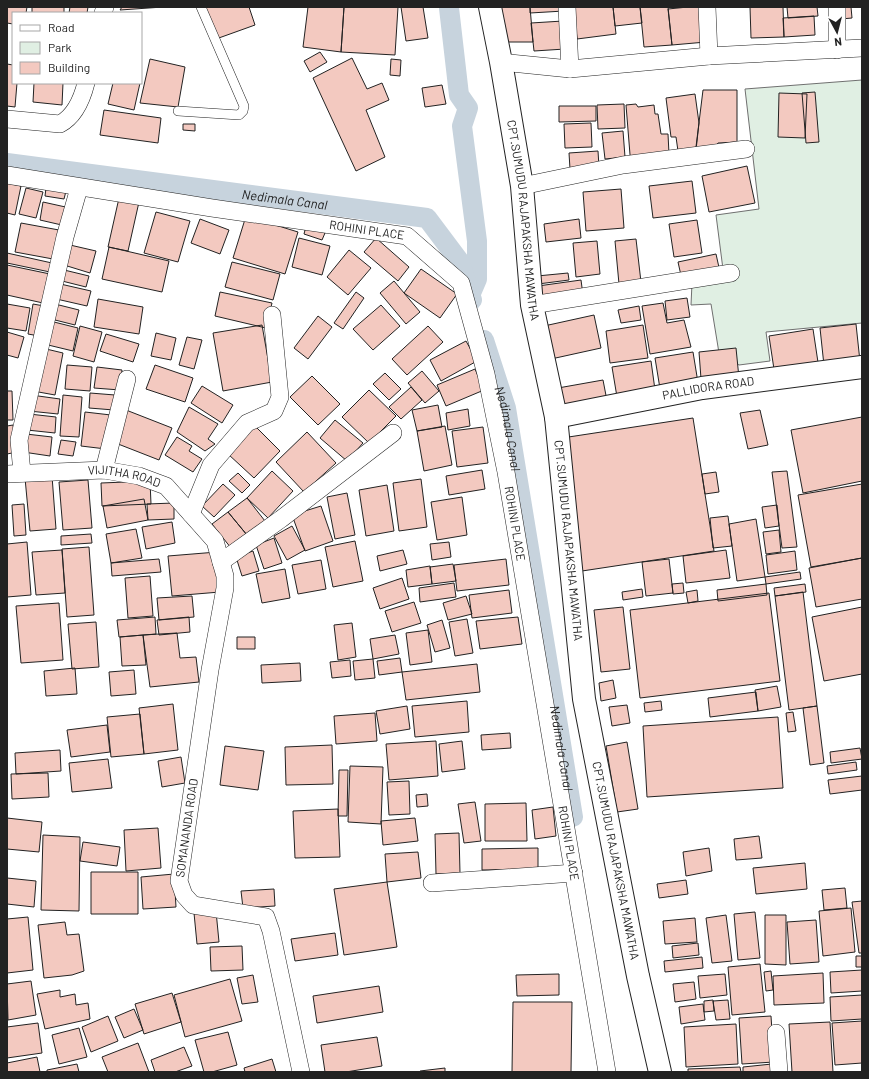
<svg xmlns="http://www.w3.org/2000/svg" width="869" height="1079" viewBox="0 0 869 1079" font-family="Barlow,sans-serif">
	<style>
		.green { fill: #e0efe3; stroke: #6f6f6f }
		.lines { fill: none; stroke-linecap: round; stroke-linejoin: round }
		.canal { stroke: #c7d3dd; stroke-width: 20 }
		.building { fill: #f3c9c0; stroke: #222 }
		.lane-casing { stroke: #222; stroke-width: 10 }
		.street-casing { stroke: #222; stroke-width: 18 }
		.secondary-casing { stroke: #222; stroke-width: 24 }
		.lane { stroke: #fff; stroke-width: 9 }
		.street { stroke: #fff; stroke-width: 17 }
		.secondary { stroke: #fff; stroke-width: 22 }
		.labels { text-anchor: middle; stroke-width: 3; stroke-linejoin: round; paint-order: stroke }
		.street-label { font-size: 12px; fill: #222; stroke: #fff }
		.water-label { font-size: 13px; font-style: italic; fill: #222; stroke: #fff }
	</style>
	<rect width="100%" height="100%" fill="#fff"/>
	<path class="green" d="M 862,80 L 862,323 L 766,332 L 770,361 L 739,365 L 719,353 L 711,304 L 691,305 L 692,283 L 724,277 L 716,215 L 759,209 L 745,89 Z"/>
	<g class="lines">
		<g class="canal">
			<path d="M 449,8 L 459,95 L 468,108 L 462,126 L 477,241 L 477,279 L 471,293"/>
			<path id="s1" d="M 7,163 L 427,218 L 460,262 L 472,300"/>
			<path id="s2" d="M 484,340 L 506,408 L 573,817"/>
		</g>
	</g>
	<path class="building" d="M 7,7 L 27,7 L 26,13 L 13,13 L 13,24 L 7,23 Z
		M 32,7 L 64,7 L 64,13 L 32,13 Z
		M 70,7 L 88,7 L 87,13 L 69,13 Z
		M 122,7 L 163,7 L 120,10 Z
		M 204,7 L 249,7 L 255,25 L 216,39 Z
		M 308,7 L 344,7 L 341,52 L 303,47 Z
		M 344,7 L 398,7 L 395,55 L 341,52 Z
		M 401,7 L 423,7 L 428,38 L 406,41 Z
		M 498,7 L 530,7 L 533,42 L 507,42 Z
		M 530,7 L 564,7 L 564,11 L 530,13 Z
		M 574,7 L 613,7 L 616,34 L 577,39 Z
		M 613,7 L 640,7 L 642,23 L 615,26 Z
		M 640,7 L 668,7 L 672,45 L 644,47 Z
		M 688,7 L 703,7 L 706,42 L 672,45 L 668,9 Z
		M 750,7 L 783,7 L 784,37 L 751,38 Z
		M 787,7 L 817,7 L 818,16 L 788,18 Z
		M 829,7 L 851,7 L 852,18 L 830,20 Z
		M 814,16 L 815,35 L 784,37 L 783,18 Z
		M 563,21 L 565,49 L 534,51 L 531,23 Z
		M 320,52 L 327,62 L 310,72 L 304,61 Z
		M 352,58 L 367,89 L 382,83 L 389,100 L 366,110 L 385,157 L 356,171 L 313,78 Z
		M 150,59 L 185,67 L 178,107 L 140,103 Z
		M 391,59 L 401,60 L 400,76 L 390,75 Z
		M 7,64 L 13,65 L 13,83 L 17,83 L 15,107 L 7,106 Z
		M 34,83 L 63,83 L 62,105 L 33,102 Z
		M 113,83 L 140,83 L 134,110 L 108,104 Z
		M 442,85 L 446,104 L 425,107 L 422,88 Z
		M 703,90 L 737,90 L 737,142 L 718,143 L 714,149 L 695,155 Z
		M 815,92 L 819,142 L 806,143 L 802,93 Z
		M 779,93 L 807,94 L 805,138 L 778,137 Z
		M 695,94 L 699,123 L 696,150 L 678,151 L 676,137 L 671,137 L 666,98 Z
		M 624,104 L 625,128 L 598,129 L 597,105 Z
		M 636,104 L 638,107 L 654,105 L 655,114 L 658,114 L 661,134 L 668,134 L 669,154 L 631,167 L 626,105 Z
		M 559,106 L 596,106 L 596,121 L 559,122 Z
		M 104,110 L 161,118 L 158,143 L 100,135 Z
		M 591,123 L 592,147 L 565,148 L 564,124 Z
		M 183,124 L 195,124 L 195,131 L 183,130 Z
		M 623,131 L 625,157 L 605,159 L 602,133 Z
		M 598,151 L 599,167 L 570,169 L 569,153 Z
		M 747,166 L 755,203 L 709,212 L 702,176 Z
		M 692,181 L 696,213 L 653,218 L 649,186 Z
		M 7,183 L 21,186 L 15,215 L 7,213 Z
		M 26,188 L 43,192 L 36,218 L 19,214 Z
		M 46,188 L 66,191 L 64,199 L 45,196 Z
		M 621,189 L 624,228 L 586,231 L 583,192 Z
		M 119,198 L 139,202 L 128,251 L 108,247 Z
		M 43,202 L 70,208 L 66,226 L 40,220 Z
		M 156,212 L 190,221 L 178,262 L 144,253 Z
		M 246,216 L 298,232 L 285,274 L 233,258 Z
		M 200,219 L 229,230 L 220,254 L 191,243 Z
		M 579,219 L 581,238 L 546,242 L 544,224 Z
		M 697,220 L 702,253 L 674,257 L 669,224 Z
		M 21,223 L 59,230 L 53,259 L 15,252 Z
		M 306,226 L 325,233 L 322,240 L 304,234 Z
		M 299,238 L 330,246 L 322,275 L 292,267 Z
		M 376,238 L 409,267 L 398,281 L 364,252 Z
		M 636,239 L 641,282 L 619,284 L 615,241 Z
		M 597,241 L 600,274 L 576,277 L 573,243 Z
		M 70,245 L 96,251 L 90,273 L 64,265 Z
		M 109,247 L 169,261 L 162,292 L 102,279 Z
		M 349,250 L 371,268 L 348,295 L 327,277 Z
		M 7,253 L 52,263 L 50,272 L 7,263 Z
		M 716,254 L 720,272 L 682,280 L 678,262 Z
		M 232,262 L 280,274 L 273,300 L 225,287 Z
		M 7,265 L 50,274 L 43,303 L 7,295 Z
		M 60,269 L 89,276 L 86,287 L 58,280 Z
		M 421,269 L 457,294 L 440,318 L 404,293 Z
		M 568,273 L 569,280 L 538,284 L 537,276 Z
		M 581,280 L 583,295 L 539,300 L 538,286 Z
		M 394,281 L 420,312 L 406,324 L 380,293 Z
		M 56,283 L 91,291 L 87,306 L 52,298 Z
		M 220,292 L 272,303 L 266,328 L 215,316 Z
		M 356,292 L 364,298 L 343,329 L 334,323 Z
		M 687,298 L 690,317 L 667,320 L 665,301 Z
		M 98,299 L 143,307 L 139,334 L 94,327 Z
		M 663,303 L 667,323 L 684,320 L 691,347 L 650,354 L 642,306 Z
		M 7,304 L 30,308 L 26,331 L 7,328 Z
		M 33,304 L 44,306 L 39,336 L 28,334 Z
		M 55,304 L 79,310 L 75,325 L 51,319 Z
		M 381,305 L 400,326 L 373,350 L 353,329 Z
		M 639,306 L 641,320 L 621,323 L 618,310 Z
		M 594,315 L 601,348 L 551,359 L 544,326 Z
		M 318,316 L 332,327 L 308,359 L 294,348 Z
		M 50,321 L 78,328 L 73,351 L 44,344 Z
		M 856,324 L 861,371 L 825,375 L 820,328 Z
		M 262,325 L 272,382 L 223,391 L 213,333 Z
		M 643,325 L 648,358 L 610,363 L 606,331 Z
		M 80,326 L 102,332 L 94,362 L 73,356 Z
		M 428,326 L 443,342 L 407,375 L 392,359 Z
		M 813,329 L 819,369 L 775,376 L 769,336 Z
		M 7,332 L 24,337 L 18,358 L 7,355 Z
		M 156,333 L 176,338 L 171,360 L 151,356 Z
		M 106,334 L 139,344 L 133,362 L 100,351 Z
		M 187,337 L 202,340 L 194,369 L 179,365 Z
		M 466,341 L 477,361 L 441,381 L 430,360 Z
		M 42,348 L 63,353 L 55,395 L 33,391 Z
		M 736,348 L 740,388 L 702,392 L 699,352 Z
		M 693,352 L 700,395 L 662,401 L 655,358 Z
		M 651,361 L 656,397 L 618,403 L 612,367 Z
		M 67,365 L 92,367 L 90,391 L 65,389 Z
		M 155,365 L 193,378 L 185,402 L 146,389 Z
		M 97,367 L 122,370 L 120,390 L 94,388 Z
		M 475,369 L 484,390 L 446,406 L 437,385 Z
		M 422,371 L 439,391 L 425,403 L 408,383 Z
		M 385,373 L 401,389 L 389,400 L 373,384 Z
		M 312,376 L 340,404 L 318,425 L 290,397 Z
		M 603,380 L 609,411 L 564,419 L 558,388 Z
		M 202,386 L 233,405 L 222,423 L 191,403 Z
		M 411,387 L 422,400 L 401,419 L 389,407 Z
		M 369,390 L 396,416 L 369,443 L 342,417 Z
		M 7,391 L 12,391 L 13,420 L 7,420 Z
		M 90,393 L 115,395 L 114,410 L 89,408 Z
		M 31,395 L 60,399 L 58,414 L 29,411 Z
		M 63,395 L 82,397 L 79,437 L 60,436 Z
		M 438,405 L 442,427 L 417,431 L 412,410 Z
		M 189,407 L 218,424 L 208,439 L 215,444 L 205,451 L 177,432 Z
		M 468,409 L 470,426 L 448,430 L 446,413 Z
		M 126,410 L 172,428 L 159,460 L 113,442 Z
		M 760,410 L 768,445 L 748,449 L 740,413 Z
		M 85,412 L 111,415 L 106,449 L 81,446 Z
		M 29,414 L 56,417 L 55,433 L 27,430 Z
		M 862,417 L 862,481 L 803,493 L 791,430 Z
		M 693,418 L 714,551 L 582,571 L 562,438 Z
		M 335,420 L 363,443 L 347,461 L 320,438 Z
		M 13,425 L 17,452 L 7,454 L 7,426 Z
		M 255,426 L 280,451 L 254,478 L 228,454 Z
		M 445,426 L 452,465 L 424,471 L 417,431 Z
		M 483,427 L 488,463 L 457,467 L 452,431 Z
		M 307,432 L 336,463 L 304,492 L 276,462 Z
		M 26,434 L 52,437 L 50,456 L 23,452 Z
		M 177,437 L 192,446 L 189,451 L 202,459 L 193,472 L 165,455 Z
		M 61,440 L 76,442 L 73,456 L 58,454 Z
		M 482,470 L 485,489 L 449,495 L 446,476 Z
		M 272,471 L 293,491 L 268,518 L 247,498 Z
		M 787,471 L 797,547 L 782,548 L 772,472 Z
		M 716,472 L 719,492 L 705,494 L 702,474 Z
		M 238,473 L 250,485 L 242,493 L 229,481 Z
		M 52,476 L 56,529 L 30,531 L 25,478 Z
		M 421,479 L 427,527 L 399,531 L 393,483 Z
		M 88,480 L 92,528 L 63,530 L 59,482 Z
		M 150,481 L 151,504 L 102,506 L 101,483 Z
		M 223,484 L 235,495 L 214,517 L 202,506 Z
		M 862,484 L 862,558 L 811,567 L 798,495 Z
		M 387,485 L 394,531 L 366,536 L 359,490 Z
		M 347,493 L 355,535 L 335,539 L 327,497 Z
		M 462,497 L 467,535 L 437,540 L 431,502 Z
		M 247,498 L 265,521 L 247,535 L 228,512 Z
		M 144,499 L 148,520 L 107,528 L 103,506 Z
		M 174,503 L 174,519 L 148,520 L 147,504 Z
		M 24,504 L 26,535 L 14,536 L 12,505 Z
		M 777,505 L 779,526 L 765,528 L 762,507 Z
		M 321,506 L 333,541 L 305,551 L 292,515 Z
		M 228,512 L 247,535 L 231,548 L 212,524 Z
		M 728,516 L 732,546 L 713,548 L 710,518 Z
		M 756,519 L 765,577 L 737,581 L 729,524 Z
		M 172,522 L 175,543 L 146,549 L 142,527 Z
		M 292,526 L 305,550 L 287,560 L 274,536 Z
		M 136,529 L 142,558 L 111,563 L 106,534 Z
		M 779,530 L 781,552 L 766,554 L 763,532 Z
		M 91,534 L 92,543 L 61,545 L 61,536 Z
		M 274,538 L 282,563 L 264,569 L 256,545 Z
		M 355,541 L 363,581 L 333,587 L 325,547 Z
		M 27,542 L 31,595 L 7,597 L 7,544 Z
		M 449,542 L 451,557 L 432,560 L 430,544 Z
		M 89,547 L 94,615 L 67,617 L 62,549 Z
		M 62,550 L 65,593 L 36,595 L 32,552 Z
		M 403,550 L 407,564 L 380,571 L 377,556 Z
		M 726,550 L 730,578 L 686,583 L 683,556 Z
		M 253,551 L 259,571 L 242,576 L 236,557 Z
		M 795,551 L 797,570 L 768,574 L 766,555 Z
		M 217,552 L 220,592 L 172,596 L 168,556 Z
		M 862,558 L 862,599 L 816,607 L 809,568 Z
		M 159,559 L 161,572 L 112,576 L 111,563 Z
		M 506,559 L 509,585 L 457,591 L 454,565 Z
		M 669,559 L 673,593 L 646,596 L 642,562 Z
		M 321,560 L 326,589 L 298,594 L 292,565 Z
		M 453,564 L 456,581 L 432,584 L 430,567 Z
		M 430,566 L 432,584 L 408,587 L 406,570 Z
		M 285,569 L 290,598 L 262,603 L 256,574 Z
		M 800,572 L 801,579 L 766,584 L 765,577 Z
		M 150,576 L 153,616 L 128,618 L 125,578 Z
		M 402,578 L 409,599 L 380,609 L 373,588 Z
		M 454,583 L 456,597 L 420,602 L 419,588 Z
		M 683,583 L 684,593 L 673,594 L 672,584 Z
		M 766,584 L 767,595 L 718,601 L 717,590 Z
		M 805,584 L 806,592 L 775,596 L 774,588 Z
		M 642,589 L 643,597 L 623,600 L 622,592 Z
		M 509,590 L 512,613 L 472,618 L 469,595 Z
		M 697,590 L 698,601 L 688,603 L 686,592 Z
		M 803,592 L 817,706 L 789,710 L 775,596 Z
		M 769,593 L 780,681 L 640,698 L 630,610 Z
		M 192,596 L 194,617 L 159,620 L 157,598 Z
		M 466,596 L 472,614 L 448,620 L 443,603 Z
		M 414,602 L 421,623 L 392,632 L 385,611 Z
		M 59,603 L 63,660 L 21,663 L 16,606 Z
		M 623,607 L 630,669 L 601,672 L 594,610 Z
		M 862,607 L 862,674 L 824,681 L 812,617 Z
		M 155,617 L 156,634 L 119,637 L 117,620 Z
		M 189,617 L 190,632 L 159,635 L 157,620 Z
		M 518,617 L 522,644 L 480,649 L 476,621 Z
		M 467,619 L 473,653 L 455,656 L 449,622 Z
		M 442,620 L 450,648 L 435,652 L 427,625 Z
		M 96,622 L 99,667 L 72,669 L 68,624 Z
		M 352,623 L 356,657 L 338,660 L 334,625 Z
		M 428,630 L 432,662 L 410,665 L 406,633 Z
		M 177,633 L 180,658 L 196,657 L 199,682 L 150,687 L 143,635 Z
		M 143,635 L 146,665 L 122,666 L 120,637 Z
		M 395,635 L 399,654 L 373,659 L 370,639 Z
		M 237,637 L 255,637 L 255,649 L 237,649 Z
		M 400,658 L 402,672 L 379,675 L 377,661 Z
		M 373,659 L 375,678 L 355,680 L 353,661 Z
		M 350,660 L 351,676 L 332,678 L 330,662 Z
		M 300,663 L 301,681 L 262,683 L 261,665 Z
		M 477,664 L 480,692 L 406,700 L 402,672 Z
		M 75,668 L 77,694 L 46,696 L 44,671 Z
		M 134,670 L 136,694 L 111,696 L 109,672 Z
		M 613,680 L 616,698 L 601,701 L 599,683 Z
		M 777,686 L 781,707 L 758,711 L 755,690 Z
		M 756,692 L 758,711 L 710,717 L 708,698 Z
		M 467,701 L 469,732 L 415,737 L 412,706 Z
		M 661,701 L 662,710 L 645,712 L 644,703 Z
		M 173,704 L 178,750 L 144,754 L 139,708 Z
		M 627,705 L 630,723 L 612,726 L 609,707 Z
		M 407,706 L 410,729 L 380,734 L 376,711 Z
		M 817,706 L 824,763 L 810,765 L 803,708 Z
		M 793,712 L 796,731 L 788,732 L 786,713 Z
		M 375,713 L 377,741 L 336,744 L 334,716 Z
		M 140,714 L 144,754 L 111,757 L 107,717 Z
		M 778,717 L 783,788 L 647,797 L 643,726 Z
		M 107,725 L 110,752 L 71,757 L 67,730 Z
		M 510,733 L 511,748 L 482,750 L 481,735 Z
		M 436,741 L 438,776 L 389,780 L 386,744 Z
		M 462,741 L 465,769 L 442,772 L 439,744 Z
		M 627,742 L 638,809 L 617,812 L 606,746 Z
		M 332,745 L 333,784 L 286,785 L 285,747 Z
		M 225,746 L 264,751 L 258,790 L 220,785 Z
		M 860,748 L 862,759 L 831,763 L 830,752 Z
		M 60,750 L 61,771 L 16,774 L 15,753 Z
		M 181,757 L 185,783 L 162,787 L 158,761 Z
		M 108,759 L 112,788 L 72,792 L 69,763 Z
		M 856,762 L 857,770 L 828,774 L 827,766 Z
		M 350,766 L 383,767 L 381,824 L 348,822 Z
		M 339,770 L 348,770 L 347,816 L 338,816 Z
		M 48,773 L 49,797 L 12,799 L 11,774 Z
		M 862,776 L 862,790 L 830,794 L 828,780 Z
		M 409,781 L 410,814 L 389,815 L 387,782 Z
		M 427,794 L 428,806 L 417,807 L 416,795 Z
		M 475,802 L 481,841 L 464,843 L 458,804 Z
		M 526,803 L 527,841 L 485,841 L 485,804 Z
		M 553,807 L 556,836 L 535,839 L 532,810 Z
		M 338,809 L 340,857 L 295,858 L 293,811 Z
		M 7,818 L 42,822 L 39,852 L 7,849 Z
		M 415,818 L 418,841 L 383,845 L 381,821 Z
		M 158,828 L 161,868 L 126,871 L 124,830 Z
		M 459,833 L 460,873 L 436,874 L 435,834 Z
		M 43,835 L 80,837 L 79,911 L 41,910 Z
		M 759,836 L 762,858 L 736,860 L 734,839 Z
		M 83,842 L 120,847 L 117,866 L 80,861 Z
		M 538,848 L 538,869 L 482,870 L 482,849 Z
		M 709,848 L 712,871 L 686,876 L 683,852 Z
		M 418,852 L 421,878 L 387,882 L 385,854 Z
		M 805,863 L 807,889 L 756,894 L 753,868 Z
		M 91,872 L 138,872 L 138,914 L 91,914 Z
		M 174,874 L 176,907 L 143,909 L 141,877 Z
		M 7,878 L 36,881 L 34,907 L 7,904 Z
		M 686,880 L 688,894 L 659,898 L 657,884 Z
		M 387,882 L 397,947 L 344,955 L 334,889 Z
		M 845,888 L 847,908 L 824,910 L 822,890 Z
		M 274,889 L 275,906 L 243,908 L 241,891 Z
		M 862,901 L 862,953 L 859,953 L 852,902 Z
		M 851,908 L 855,952 L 823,956 L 819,911 Z
		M 216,911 L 219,942 L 197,944 L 194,913 Z
		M 755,912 L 760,958 L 738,960 L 734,914 Z
		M 726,915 L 732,961 L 712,963 L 706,918 Z
		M 765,915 L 786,915 L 786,965 L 765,964 Z
		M 28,917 L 33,970 L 7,973 L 7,919 Z
		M 695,918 L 697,942 L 665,944 L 663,921 Z
		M 816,920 L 819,962 L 790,964 L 787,922 Z
		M 65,922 L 67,935 L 79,934 L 84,971 L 72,975 L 44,978 L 38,925 Z
		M 335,933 L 338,955 L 295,961 L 291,939 Z
		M 698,943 L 699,955 L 673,958 L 672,946 Z
		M 242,946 L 243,970 L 211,971 L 210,947 Z
		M 856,956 L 862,956 L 862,967 L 856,967 Z
		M 702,957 L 703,968 L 665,972 L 664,961 Z
		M 760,964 L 765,1012 L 732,1015 L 728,967 Z
		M 862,970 L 862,991 L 831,993 L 830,972 Z
		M 771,971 L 773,990 L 766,991 L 764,972 Z
		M 823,973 L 824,1003 L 774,1005 L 773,976 Z
		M 559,974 L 559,995 L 517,996 L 516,975 Z
		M 725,974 L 727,995 L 700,998 L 698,976 Z
		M 253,975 L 258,1002 L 242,1004 L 237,978 Z
		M 230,979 L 242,1021 L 185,1037 L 174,995 Z
		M 31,981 L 36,1015 L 8,1020 L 7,984 Z
		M 694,982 L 696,999 L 675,1002 L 673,984 Z
		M 379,986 L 383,1012 L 317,1023 L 313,996 Z
		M 60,990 L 60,997 L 75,994 L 76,1005 L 88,1003 L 90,1019 L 45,1029 L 37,994 Z
		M 172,993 L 181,1022 L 144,1034 L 135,1004 Z
		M 862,995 L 862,1019 L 831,1021 L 830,997 Z
		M 713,1000 L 714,1011 L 704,1012 L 704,1001 Z
		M 728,1000 L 730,1019 L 716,1020 L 713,1001 Z
		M 513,1002 L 572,1002 L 571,1072 L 512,1072 Z
		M 703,1004 L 705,1020 L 681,1024 L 679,1007 Z
		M 134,1009 L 143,1030 L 124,1038 L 115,1017 Z
		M 108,1016 L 118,1041 L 91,1052 L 82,1027 Z
		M 771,1016 L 774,1062 L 742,1064 L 739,1018 Z
		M 862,1021 L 862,1063 L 835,1065 L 832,1023 Z
		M 830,1022 L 833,1072 L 792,1072 L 789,1024 Z
		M 38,1023 L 42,1053 L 7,1058 L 7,1027 Z
		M 736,1024 L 738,1064 L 686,1067 L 684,1027 Z
		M 79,1028 L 87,1057 L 59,1064 L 52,1035 Z
		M 228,1032 L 237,1065 L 212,1072 L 204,1072 L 195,1040 Z
		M 377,1037 L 382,1066 L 346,1072 L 325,1072 L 321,1045 Z
		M 138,1043 L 149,1072 L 108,1072 L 102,1057 Z
		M 184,1047 L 192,1066 L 175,1072 L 155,1072 L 151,1060 Z
		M 37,1057 L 40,1072 L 7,1072 L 7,1063 Z
		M 272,1059 L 276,1072 L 245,1072 L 244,1068 Z
		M 77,1064 L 79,1072 L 47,1072 L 47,1070 Z
		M 772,1064 L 773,1072 L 743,1072 L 743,1067 Z
		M 740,1067 L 741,1072 L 688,1072 L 688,1069 Z
		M 445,1068 L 445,1072 L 420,1072 L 420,1071 Z"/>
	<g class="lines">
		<g class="lane-casing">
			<path id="lane" d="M 178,111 L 239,115 L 243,111 L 244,106 L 201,7"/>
		</g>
		<g class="street-casing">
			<g id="street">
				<path d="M 567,7 L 570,69"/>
				<path d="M 707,7 L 709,56"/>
				<path d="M 103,13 L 105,7"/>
				<path d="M 837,50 L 837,7"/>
				<path d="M 501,62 L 570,69 L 709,56 L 862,48"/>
				<path d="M 7,119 L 60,124 C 75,116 82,99 86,83"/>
				<path id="s3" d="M 7,175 L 212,208 L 407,236 L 461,283 L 486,374 L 506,472 L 607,1072"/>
				<path d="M 522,186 L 623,165 L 746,149"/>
				<path d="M 532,305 L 731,273"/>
				<path d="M 104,470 L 127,379"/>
				<path d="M 22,473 L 19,440 L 65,237 L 79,188"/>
				<path id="s4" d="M 7,474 L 104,470 L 139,476 L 166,486 L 215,541 L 225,576 L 225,588 L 210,670 L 179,881 L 184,895 L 193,905 L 266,917 L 271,931 L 301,1072"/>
				<path d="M 191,514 L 211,465 L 247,423 L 274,411 L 280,397 L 272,315"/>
				<path d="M 221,562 L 281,519 L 393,433"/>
				<path d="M 432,883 L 574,873"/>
				<path d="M 776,1033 L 779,1072"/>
			</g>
		</g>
		<g class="secondary-casing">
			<g id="secondary">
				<path id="s5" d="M 490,7 L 501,62 L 522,186 L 532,305 L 556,417 L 584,699 L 638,976 L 660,1072"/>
				<path id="s6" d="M 556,417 L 702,388 L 862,367"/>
			</g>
		</g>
		<use href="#lane" class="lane"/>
		<use href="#street" class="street"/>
		<use href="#secondary" class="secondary"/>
	</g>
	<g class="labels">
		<g class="street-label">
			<text dy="4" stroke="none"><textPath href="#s5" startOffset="216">CPT.SUMUDU RAJAPAKSHA MAWATHA</textPath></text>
			<text dy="4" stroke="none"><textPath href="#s3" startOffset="364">ROHINI PLACE</textPath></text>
			<text dy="4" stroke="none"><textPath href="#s6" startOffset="155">PALLIDORA ROAD</textPath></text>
			<text dy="4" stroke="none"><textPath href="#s4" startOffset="118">VIJITHA ROAD</textPath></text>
			<text dy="4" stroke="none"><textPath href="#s3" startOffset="723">ROHINI PLACE</textPath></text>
			<text dy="4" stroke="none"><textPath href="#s5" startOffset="540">CPT.SUMUDU RAJAPAKSHA MAWATHA</textPath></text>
			<text transform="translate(187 828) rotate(-82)" y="4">SOMANANDA ROAD</text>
			<text dy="4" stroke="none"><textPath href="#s3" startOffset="1047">ROHINI PLACE</textPath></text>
			<text dy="4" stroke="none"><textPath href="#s5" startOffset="864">CPT.SUMUDU RAJAPAKSHA MAWATHA</textPath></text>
		</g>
		<g class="water-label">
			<text dy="5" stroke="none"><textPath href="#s1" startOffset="280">Nedimala Canal</textPath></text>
			<text dy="5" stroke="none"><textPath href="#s2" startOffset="92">Nedimala Canal</textPath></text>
			<text dy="5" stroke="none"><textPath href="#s2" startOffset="416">Nedimala Canal</textPath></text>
		</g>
	</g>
	<rect width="869" height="1079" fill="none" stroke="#222222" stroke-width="16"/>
	<rect x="12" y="12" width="130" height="72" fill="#ffffff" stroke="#a7a7a7"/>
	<rect x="20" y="25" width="20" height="6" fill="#ffffff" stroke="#a7a7a7"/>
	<text x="48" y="32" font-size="12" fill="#222222">Road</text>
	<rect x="20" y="42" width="20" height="12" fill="#e0efe3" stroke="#a7a7a7"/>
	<text x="48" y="52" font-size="12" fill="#222222">Park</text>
	<rect x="20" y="62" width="20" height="12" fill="#f3c9c0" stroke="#a7a7a7"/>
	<text x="48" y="72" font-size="12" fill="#222222">Building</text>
	<g transform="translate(837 32) rotate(173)" stroke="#ffffff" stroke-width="3" paint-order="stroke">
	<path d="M0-3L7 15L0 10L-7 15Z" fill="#222222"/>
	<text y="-6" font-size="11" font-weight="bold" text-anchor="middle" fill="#222222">N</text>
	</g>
</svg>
